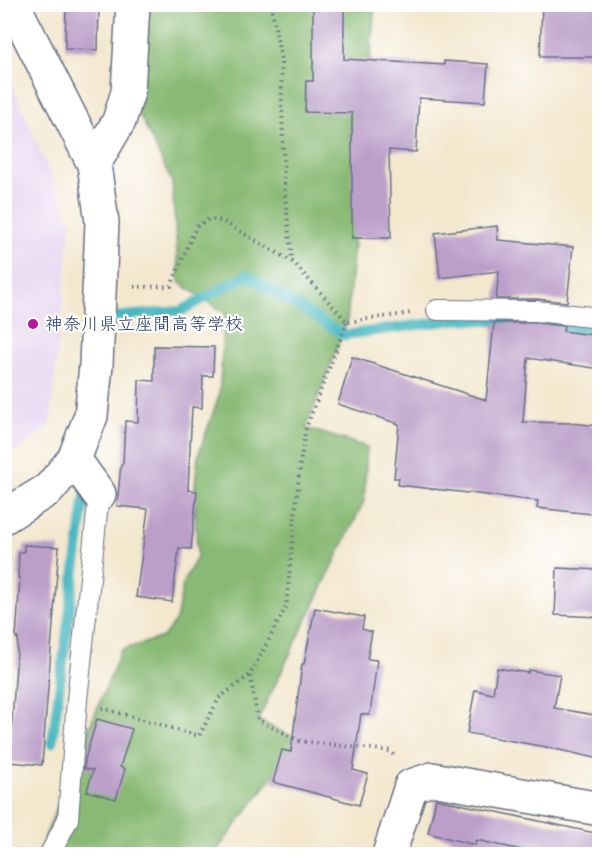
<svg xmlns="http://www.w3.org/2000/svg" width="604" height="859" viewBox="0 0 604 859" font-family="Dekko,'Klee One',sans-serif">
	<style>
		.built { fill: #e6d2f0 }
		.forest { fill: #89ba74; stroke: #527469; stroke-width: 1.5 }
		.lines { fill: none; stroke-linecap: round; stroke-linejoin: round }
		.stream { stroke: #48b7c1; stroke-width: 10 }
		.building { fill: #bb9fc9 }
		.lane-casing { stroke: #676f85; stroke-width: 22 }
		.street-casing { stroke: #676f85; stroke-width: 36 }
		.secondary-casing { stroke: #676f85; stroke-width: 36 }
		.path { stroke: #676f85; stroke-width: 4; stroke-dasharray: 1.5 4.5; stroke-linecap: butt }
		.lane { stroke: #fff; stroke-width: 20 }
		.street { stroke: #fff; stroke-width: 33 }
		.secondary { stroke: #fff; stroke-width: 33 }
		.poi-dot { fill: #b5179e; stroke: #fff; stroke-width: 2 }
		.labels { text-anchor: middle; stroke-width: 4.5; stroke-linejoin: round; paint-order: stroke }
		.poi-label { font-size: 18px; fill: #1b2f5e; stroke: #fff; text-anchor: start }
	</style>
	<rect width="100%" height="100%" fill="#fff"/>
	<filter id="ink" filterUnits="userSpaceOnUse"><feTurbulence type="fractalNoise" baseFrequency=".0167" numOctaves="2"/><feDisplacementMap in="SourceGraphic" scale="12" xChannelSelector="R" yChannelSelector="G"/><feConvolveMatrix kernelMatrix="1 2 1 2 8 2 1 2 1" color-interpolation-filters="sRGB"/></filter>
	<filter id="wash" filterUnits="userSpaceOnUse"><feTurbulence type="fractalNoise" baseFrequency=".008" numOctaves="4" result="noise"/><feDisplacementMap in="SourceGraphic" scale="24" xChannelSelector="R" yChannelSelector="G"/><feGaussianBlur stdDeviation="1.35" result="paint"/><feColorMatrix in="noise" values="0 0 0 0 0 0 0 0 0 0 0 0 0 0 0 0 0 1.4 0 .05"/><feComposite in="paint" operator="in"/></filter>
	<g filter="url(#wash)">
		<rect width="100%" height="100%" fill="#f3e7ce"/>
		<path class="built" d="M 4,65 L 71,223 L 50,425 L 5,460 Z"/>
		<path class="forest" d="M 144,5 L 375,5 L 347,322 L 306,428 L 367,447 L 364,501 L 258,720 L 300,741 L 214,854 L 38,854 L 121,650 L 163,637 L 176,620 L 184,580 L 197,558 L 195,486 L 198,456 L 219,396 L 225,313 L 179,282 L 172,182 L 136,107 Z"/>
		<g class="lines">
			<path class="stream" d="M 109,326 L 112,317 L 181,311 L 247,275 L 344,335 L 462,319 L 527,324
				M 552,326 L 600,330
				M 52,743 L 85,496"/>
		</g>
		<g id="blocks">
			<path class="building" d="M 66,4 L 99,4 L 98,50 L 65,49 Z
				M 313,4 L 344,4 L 344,59 L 444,65 L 444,61 L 488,64 L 485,102 L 419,98 L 416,152 L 389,150 L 391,238 L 352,238 L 352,113 L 305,112 L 306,81 L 313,81 Z
				M 542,4 L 600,4 L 600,57 L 540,57 Z
				M 497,226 L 498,240 L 573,247 L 567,302 L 536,299 L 496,299 L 499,271 L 440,278 L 435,233 Z
				M 494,323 L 535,323 L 564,326 L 563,331 L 600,336 L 600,369 L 528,358 L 523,422 L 570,423 L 600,426 L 600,515 L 537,508 L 538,501 L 398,485 L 399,478 L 394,478 L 399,424 L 338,404 L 352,357 L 486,400 Z
				M 154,346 L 214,347 L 213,376 L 203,376 L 202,408 L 192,407 L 188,490 L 197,491 L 191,549 L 179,548 L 172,602 L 136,597 L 148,509 L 117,506 L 121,464 L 123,464 L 125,421 L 138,422 L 139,380 L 154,381 Z
				M 24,545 L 59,547 L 42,765 L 9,762 L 18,638 L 16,638 L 20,578 L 18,578 L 19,552 L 24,552 Z
				M 557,568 L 600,570 L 600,617 L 555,615 Z
				M 315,608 L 364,617 L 362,629 L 372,632 L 367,659 L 377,660 L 370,715 L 361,714 L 353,770 L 368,774 L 359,805 L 273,782 L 282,750 L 291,752 L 302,664 L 304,664 Z
				M 497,668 L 528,673 L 529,670 L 560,675 L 554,708 L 600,716 L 600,759 L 546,747 L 467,733 L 475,690 L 493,694 Z
				M 97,719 L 132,729 L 120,767 L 125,769 L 116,799 L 87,791 L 93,770 L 84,769 L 85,759 Z
				M 436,799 L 600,834 L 600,855 L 544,855 L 476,840 L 475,845 L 428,833 Z"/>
		</g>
	</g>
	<g filter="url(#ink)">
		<use href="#blocks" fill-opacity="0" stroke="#676f85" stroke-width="1.5"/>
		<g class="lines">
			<g class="lane-casing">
				<path id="lane" d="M 437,310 L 536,311 L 600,318
					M 50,854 L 68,819 L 77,700 L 99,494"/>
			</g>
			<g class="street-casing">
				<path id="street" d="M 94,164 L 119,121 L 128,92 L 133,4
					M 4,517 L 49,489 L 74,459 L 99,494
					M 389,854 L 411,786 L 432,779 L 600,809"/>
			</g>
			<g class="secondary-casing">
				<path id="secondary" d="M 15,4 L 20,18 L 94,164 L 102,222 L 96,365 L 91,416 L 74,459"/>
			</g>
			<path class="path" d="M 271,4 L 281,61 L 284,185 L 292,261
				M 134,287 L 171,286 L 196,227 L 209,219 L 222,221 L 293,262 L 347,322 L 412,313
				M 347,322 L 306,428 L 300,464 L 286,607 L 250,675 L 258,720 L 300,741 L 391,751 L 394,756
				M 102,708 L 199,736 L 219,698 L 250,675"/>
			<use href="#lane" class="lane"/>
			<use href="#street" class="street"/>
			<use href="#secondary" class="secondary"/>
		</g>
	</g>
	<circle class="poi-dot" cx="33" cy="324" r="6"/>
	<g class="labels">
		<g class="poi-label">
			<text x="45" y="330">神奈川県立座間高等学校</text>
		</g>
	</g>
	<rect width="604" height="859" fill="none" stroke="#fff" stroke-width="24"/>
</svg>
